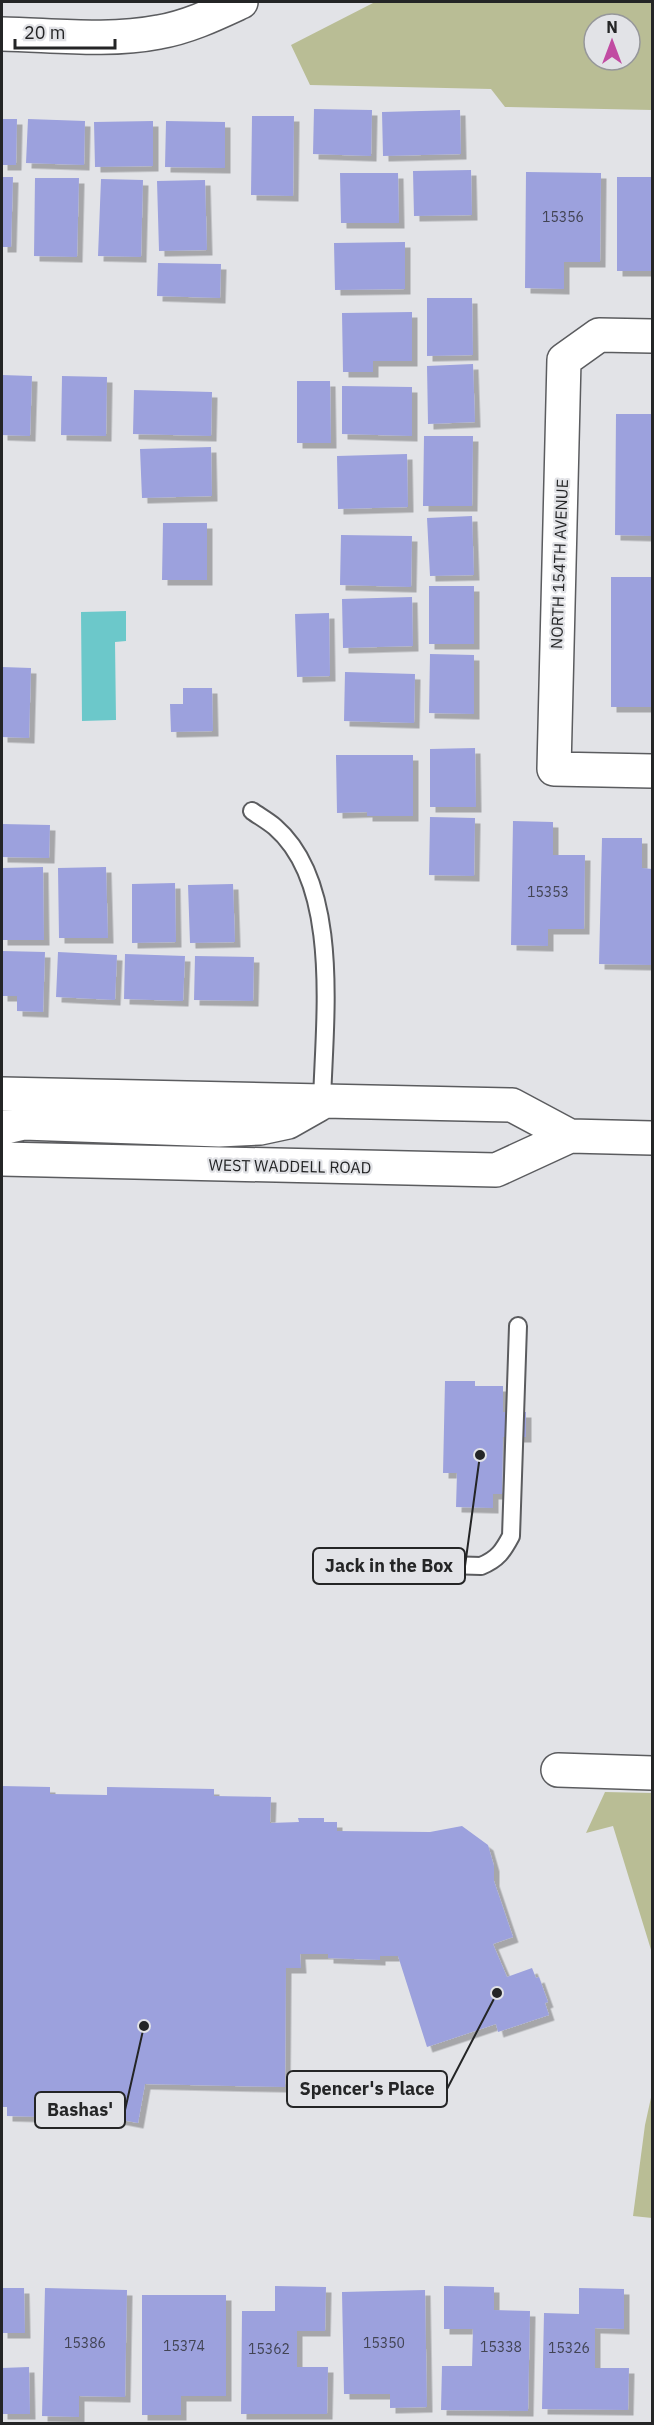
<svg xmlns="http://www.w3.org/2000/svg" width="654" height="2425" viewBox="0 0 654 2425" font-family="'IBM Plex Sans',sans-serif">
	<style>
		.green { fill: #b9bd95; fill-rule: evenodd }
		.water { fill: #6cc8ca }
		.building { fill: #9ca1dd; filter: url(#shadow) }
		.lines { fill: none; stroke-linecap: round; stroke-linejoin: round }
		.service-casing { stroke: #5b5c5f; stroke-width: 20 }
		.minor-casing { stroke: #5b5c5f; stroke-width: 36 }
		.secondary-casing { stroke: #5b5c5f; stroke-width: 36 }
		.service { stroke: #fff; stroke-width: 16 }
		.minor { stroke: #fff; stroke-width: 33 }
		.secondary { stroke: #fff; stroke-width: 33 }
		.labels { text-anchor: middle; stroke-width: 4.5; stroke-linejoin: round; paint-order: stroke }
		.number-label { font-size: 14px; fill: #424454 }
		.street-label { font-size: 16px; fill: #242526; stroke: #e2e3e7 }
		.leader { fill: none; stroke: #242526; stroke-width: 2 }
		.callout-dot { fill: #242526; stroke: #e2e3e7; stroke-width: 2 }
		.callout { fill: #e2e3e7; stroke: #242526; stroke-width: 2 }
		.callout-label { font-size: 18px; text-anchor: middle; font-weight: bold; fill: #242526 }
	</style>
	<defs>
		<filter id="shadow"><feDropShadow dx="5.5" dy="5.5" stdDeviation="0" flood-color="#0004"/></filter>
	</defs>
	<rect width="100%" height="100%" fill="#e2e3e7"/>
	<path class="green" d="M 375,2 L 652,2 L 652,110 L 505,107 L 491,89 L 310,85 L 291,45 ZM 594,24 L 630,24 L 630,60 L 594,60 Z
		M 605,1792 L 652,1793 L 652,1953 L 613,1826 L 586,1833 Z
		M 652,2093 L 652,2218 L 633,2216 L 645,2125 Z"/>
	<path class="water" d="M 126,611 L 126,641 L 115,642 L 116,720 L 82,721 L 81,612 Z"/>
	<path class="building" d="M 314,109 L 372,110 L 371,156 L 313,154 Z
		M 460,110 L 461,154 L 383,156 L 382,112 Z
		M 252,116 L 294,116 L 293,196 L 251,195 Z
		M 2,119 L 17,119 L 16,165 L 2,165 Z
		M 28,119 L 85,121 L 84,165 L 26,163 Z
		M 153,121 L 153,166 L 95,167 L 94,122 Z
		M 166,121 L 225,122 L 225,168 L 165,167 Z
		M 471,170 L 472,215 L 414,216 L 413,171 Z
		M 526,172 L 601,173 L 600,262 L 564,262 L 564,289 L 525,288 Z
		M 340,173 L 398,173 L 399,223 L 341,223 Z
		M 2,177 L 13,177 L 11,247 L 2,247 Z
		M 617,177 L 652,177 L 652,271 L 617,271 Z
		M 35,178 L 79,178 L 77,257 L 34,256 Z
		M 101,179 L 143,180 L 141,257 L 98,256 Z
		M 205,180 L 207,250 L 159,251 L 157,181 Z
		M 405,242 L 405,289 L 335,290 L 334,243 Z
		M 158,263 L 221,264 L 220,298 L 157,296 Z
		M 427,298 L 472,298 L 473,355 L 427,356 Z
		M 412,312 L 412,361 L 373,361 L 373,372 L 343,372 L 342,313 Z
		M 473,364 L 475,422 L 428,424 L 427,366 Z
		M 2,375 L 32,376 L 30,436 L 2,435 Z
		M 62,376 L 107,377 L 106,436 L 61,435 Z
		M 297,381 L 330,381 L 331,443 L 297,443 Z
		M 342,386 L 412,387 L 412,436 L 342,434 Z
		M 134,390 L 212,392 L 211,436 L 133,434 Z
		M 616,414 L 652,414 L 652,536 L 615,535 Z
		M 424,436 L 473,436 L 472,506 L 423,506 Z
		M 211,447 L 212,496 L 142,498 L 140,449 Z
		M 407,454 L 408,507 L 338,509 L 337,456 Z
		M 472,516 L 474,575 L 430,576 L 427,518 Z
		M 163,523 L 207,523 L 207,580 L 162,580 Z
		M 341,535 L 412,536 L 411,587 L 340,585 Z
		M 611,577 L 652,577 L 652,707 L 611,707 Z
		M 429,586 L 474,586 L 474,644 L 429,644 Z
		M 412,597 L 413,646 L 343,648 L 342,599 Z
		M 329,613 L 330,676 L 297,677 L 295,614 Z
		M 430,654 L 474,655 L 474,714 L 429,713 Z
		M 2,667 L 31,668 L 29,738 L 2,737 Z
		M 345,672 L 415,674 L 414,723 L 344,721 Z
		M 183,688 L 212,688 L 213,731 L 171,732 L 170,704 L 183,704 Z
		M 475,748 L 476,807 L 430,807 L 430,749 Z
		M 336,755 L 413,755 L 413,816 L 367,816 L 367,812 L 337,813 Z
		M 430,817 L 475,818 L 474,876 L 429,875 Z
		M 513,821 L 553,822 L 553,855 L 585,855 L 584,929 L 548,929 L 548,946 L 511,945 Z
		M 2,824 L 50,825 L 49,858 L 2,857 Z
		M 602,838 L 642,838 L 642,868 L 652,869 L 652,965 L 599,964 Z
		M 43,867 L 44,940 L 2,940 L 2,868 Z
		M 106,867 L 108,938 L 59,938 L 58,868 Z
		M 175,883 L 176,942 L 132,943 L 132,884 Z
		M 233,884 L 235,942 L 190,943 L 188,885 Z
		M 2,951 L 45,952 L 43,1012 L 17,1011 L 17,996 L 2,996 Z
		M 58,952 L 117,955 L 115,1000 L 56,997 Z
		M 125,954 L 185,956 L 183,1001 L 124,999 Z
		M 195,956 L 254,957 L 253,1001 L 194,1000 Z
		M 445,1381 L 475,1381 L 475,1386 L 503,1386 L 503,1412 L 526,1412 L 526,1437 L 503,1437 L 502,1494 L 493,1494 L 493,1508 L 456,1507 L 457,1473 L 443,1473 Z
		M 2,1786 L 50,1787 L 50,1794 L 107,1795 L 107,1787 L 214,1789 L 214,1796 L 271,1797 L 270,1823 L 299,1822 L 298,1818 L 324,1818 L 324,1822 L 337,1822 L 337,1831 L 430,1832 L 462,1826 L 488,1845 L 494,1866 L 494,1881 L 513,1937 L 493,1944 L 507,1977 L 532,1968 L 536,1978 L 539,1977 L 548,2002 L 545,2003 L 549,2015 L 498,2032 L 496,2024 L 427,2047 L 398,1956 L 380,1956 L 380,1960 L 328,1958 L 328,1954 L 300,1954 L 301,1968 L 286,1968 L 285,2087 L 145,2084 L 138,2123 L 117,2119 L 7,2116 L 7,2107 L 2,2107 Z
		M 275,2286 L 326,2287 L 325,2331 L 297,2331 L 297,2367 L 328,2367 L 327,2414 L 241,2414 L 242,2311 L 275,2311 Z
		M 444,2286 L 494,2287 L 494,2310 L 530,2311 L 528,2411 L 441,2410 L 442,2366 L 472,2366 L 473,2329 L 444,2329 Z
		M 2,2288 L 24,2288 L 25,2333 L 2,2333 Z
		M 45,2288 L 127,2290 L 125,2397 L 79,2396 L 79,2417 L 42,2416 Z
		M 579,2288 L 624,2289 L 624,2329 L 595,2328 L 595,2368 L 629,2368 L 628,2410 L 542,2409 L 544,2313 L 579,2314 Z
		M 425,2290 L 427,2407 L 390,2408 L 390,2394 L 344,2394 L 342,2292 Z
		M 142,2295 L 226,2295 L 226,2396 L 181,2396 L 181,2415 L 142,2415 Z
		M 29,2367 L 30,2414 L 2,2414 L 2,2368 Z"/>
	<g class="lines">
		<g class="service-casing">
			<path id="service" d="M 252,811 C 259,816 268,821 275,827 C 342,885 324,1022 322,1102
				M 378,1563 L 481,1566 C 498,1559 503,1551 511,1536 L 518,1326"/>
		</g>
		<g class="minor-casing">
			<path id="minor" d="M 2,34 C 53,35 108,42 159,32 C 188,27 215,14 241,2
				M 652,336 L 599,335 L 564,360 L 554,769 L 652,771
				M 558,1770 L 652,1773"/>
		</g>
		<g class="secondary-casing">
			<path id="secondary" d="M 2,1094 L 512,1105 L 570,1136 L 652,1138
				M 2,1128 L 24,1123 L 219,1130 L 260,1128 L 288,1122 L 318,1105
				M 2,1159 L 496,1170 L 570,1136"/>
		</g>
		<use href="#service" class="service"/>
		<use href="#minor" class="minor"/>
		<use href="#secondary" class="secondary"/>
	</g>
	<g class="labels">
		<g class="number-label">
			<text x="563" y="222">15356</text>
			<text x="548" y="897">15353</text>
			<text x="85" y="2348">15386</text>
			<text x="384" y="2348">15350</text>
			<text x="184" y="2351">15374</text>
			<text x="501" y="2352">15338</text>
			<text x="569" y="2353">15326</text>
			<text x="269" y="2354">15362</text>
		</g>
		<g class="street-label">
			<text transform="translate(559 564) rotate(-88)" y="6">NORTH 154TH AVENUE</text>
			<text transform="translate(290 1166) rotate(1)" y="6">WEST WADDELL ROAD</text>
		</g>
	</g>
	<path class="leader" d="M480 1455L465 1566M497 1993L447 2089M144 2026L125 2110"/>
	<g class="callout-dot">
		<circle cx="480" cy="1455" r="6"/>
		<circle cx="497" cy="1993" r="6"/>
		<circle cx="144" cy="2026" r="6"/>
	</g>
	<g class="callout">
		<rect x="313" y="1548" width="152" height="36" rx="6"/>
		<rect x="287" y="2071" width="160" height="36" rx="6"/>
		<rect x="35" y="2092" width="90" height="36" rx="6"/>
	</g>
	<g class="callout-label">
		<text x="389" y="1572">Jack in the Box</text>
		<text x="367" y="2095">Spencer's Place</text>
		<text x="80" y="2116">Bashas'</text>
	</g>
	<rect width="654" height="2425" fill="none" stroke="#242526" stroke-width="6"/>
	<g transform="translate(612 42)"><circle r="28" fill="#e2e3e7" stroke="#96979a" stroke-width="1.5"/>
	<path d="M0-4.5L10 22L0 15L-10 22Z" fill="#c14ba2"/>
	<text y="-9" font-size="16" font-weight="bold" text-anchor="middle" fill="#242526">N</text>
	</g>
	<path d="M15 39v9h100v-9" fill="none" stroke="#242526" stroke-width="3"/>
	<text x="24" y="39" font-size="18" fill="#242526" stroke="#e2e3e7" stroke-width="4.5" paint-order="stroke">20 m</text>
</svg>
